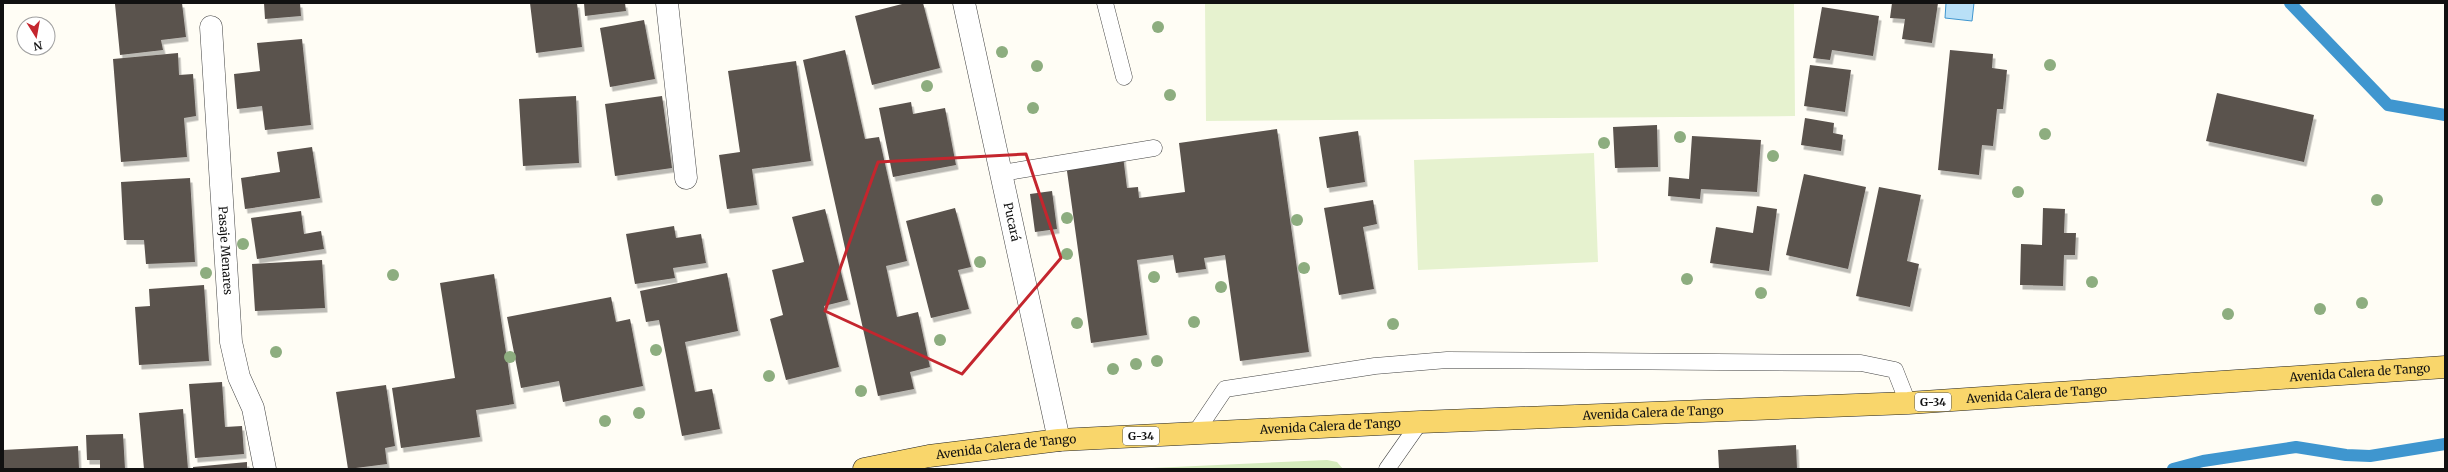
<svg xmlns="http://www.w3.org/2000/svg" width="2448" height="472" viewBox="0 0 2448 472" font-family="Merriweather,serif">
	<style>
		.green { fill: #d5ebbd }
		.pitch { fill: #e6f2cf }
		.water { fill: #b9e0f7; stroke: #3f96cf }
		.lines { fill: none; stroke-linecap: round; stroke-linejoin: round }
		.stream { stroke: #3f96cf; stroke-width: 12 }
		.building { fill: #5a524d; filter: url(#shadow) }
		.service-casing { stroke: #444; stroke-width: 17 }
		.minor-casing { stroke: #444; stroke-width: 23 }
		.primary-casing { stroke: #222; stroke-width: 23 }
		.service { stroke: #fff; stroke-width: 16 }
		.minor { stroke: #fff; stroke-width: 22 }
		.primary { stroke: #f9d66b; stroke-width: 22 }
		.tree { fill: #8dad7f }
		.marked { fill: none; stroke: #c4262e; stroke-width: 3; stroke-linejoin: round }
		.labels { text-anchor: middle; stroke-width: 4; stroke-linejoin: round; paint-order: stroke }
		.shield { fill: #fff; stroke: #585858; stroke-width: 1 }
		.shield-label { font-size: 11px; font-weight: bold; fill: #111 }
		.street-label { font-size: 12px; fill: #111; stroke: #fff }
	</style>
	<defs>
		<filter id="shadow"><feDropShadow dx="2.5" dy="4.5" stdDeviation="0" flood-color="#0004"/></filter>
	</defs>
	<rect width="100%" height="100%" fill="#fffdf5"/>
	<path class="green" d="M 1327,460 L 1337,462 L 1343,469 L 1130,469 Z"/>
	<path class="pitch" d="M 1205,3 L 1794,3 L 1795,116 L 1206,121 Z
		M 1594,153 L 1598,262 L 1418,270 L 1414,160 Z"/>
	<path class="water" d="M 1946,3 L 1974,3 L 1972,21 L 1945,18 Z"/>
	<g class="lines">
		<path class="stream" d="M 2290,3 L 2388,105 L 2445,115
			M 2173,469 L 2203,461 L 2296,447 L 2346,455 L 2370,456 L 2445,444"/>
	</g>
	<path class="building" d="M 122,3 L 182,3 L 186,37 L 161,40 L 163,50 L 120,55 L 115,4 Z
		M 264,3 L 300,3 L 301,16 L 265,19 Z
		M 530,3 L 577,3 L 582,47 L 536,53 Z
		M 584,3 L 625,3 L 626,11 L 585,16 Z
		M 906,3 L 923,3 L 940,68 L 872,85 L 855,16 Z
		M 1892,3 L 1938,3 L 1932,43 L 1902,39 L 1905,19 L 1890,18 Z
		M 1822,7 L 1879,16 L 1873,56 L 1832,50 L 1830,60 L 1813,58 Z
		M 644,20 L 655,79 L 610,87 L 600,28 Z
		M 302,39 L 311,125 L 265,130 L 262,106 L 237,109 L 234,74 L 260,71 L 257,43 Z
		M 845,50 L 865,139 L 879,137 L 907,261 L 886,266 L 897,317 L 918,312 L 930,367 L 910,372 L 914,389 L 878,396 L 803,60 Z
		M 1950,50 L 1993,54 L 1992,68 L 2007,70 L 2003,109 L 1997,109 L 1993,146 L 1982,145 L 1979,175 L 1938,170 Z
		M 178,53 L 179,75 L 193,74 L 196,116 L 184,118 L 187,157 L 121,162 L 113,59 Z
		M 796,61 L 811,161 L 752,169 L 757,205 L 727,209 L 719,155 L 740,152 L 728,71 Z
		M 1810,65 L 1851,70 L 1845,112 L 1804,106 Z
		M 2217,93 L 2314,115 L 2304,162 L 2206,141 Z
		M 576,96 L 579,163 L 523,166 L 519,99 Z
		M 662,96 L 672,168 L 615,176 L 605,104 Z
		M 911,102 L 913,114 L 945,108 L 956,165 L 893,177 L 879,108 Z
		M 1805,118 L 1834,123 L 1833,133 L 1843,135 L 1841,151 L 1801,145 Z
		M 1657,125 L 1658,167 L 1615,168 L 1613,127 Z
		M 1277,129 L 1309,352 L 1240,361 L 1225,255 L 1204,258 L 1206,269 L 1176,273 L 1173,255 L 1137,260 L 1147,335 L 1091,343 L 1066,164 L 1123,156 L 1127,188 L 1138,187 L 1139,198 L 1185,192 L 1179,143 Z
		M 1358,131 L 1365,182 L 1327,188 L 1319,137 Z
		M 1692,136 L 1761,140 L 1757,192 L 1701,189 L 1700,199 L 1668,196 L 1669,177 L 1689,179 Z
		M 312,147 L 320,198 L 245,209 L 241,178 L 280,172 L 277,152 Z
		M 1804,174 L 1866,187 L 1848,269 L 1786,255 Z
		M 190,178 L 195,262 L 146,264 L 144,240 L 124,240 L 121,182 Z
		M 1879,187 L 1921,195 L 1907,261 L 1919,264 L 1910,307 L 1856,296 Z
		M 1052,191 L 1057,229 L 1035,232 L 1030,194 Z
		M 1373,200 L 1377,224 L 1363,227 L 1374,289 L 1339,295 L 1324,208 Z
		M 1757,206 L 1777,209 L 1769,271 L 1710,263 L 1716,227 L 1753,233 Z
		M 955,208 L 971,267 L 958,270 L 969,309 L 931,318 L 906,221 Z
		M 2043,208 L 2065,209 L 2064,233 L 2076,233 L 2075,255 L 2064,255 L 2063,286 L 2020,285 L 2021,244 L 2042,245 Z
		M 825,209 L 848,300 L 824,306 L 839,367 L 786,380 L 770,319 L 783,315 L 772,270 L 804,262 L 792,217 Z
		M 301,211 L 304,234 L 321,231 L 324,249 L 257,259 L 251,218 Z
		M 674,226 L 676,238 L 701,234 L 706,263 L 673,268 L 675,278 L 635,284 L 626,234 Z
		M 322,260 L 325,308 L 255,311 L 252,264 Z
		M 727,273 L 738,331 L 685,342 L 695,392 L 712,389 L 720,429 L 682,436 L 659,320 L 646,322 L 640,291 Z
		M 494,274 L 514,404 L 476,410 L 480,437 L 401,448 L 392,388 L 455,378 L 440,283 Z
		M 204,285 L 209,361 L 139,365 L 135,307 L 150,306 L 149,289 Z
		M 611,297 L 616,322 L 630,319 L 643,386 L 563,402 L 559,381 L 521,388 L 507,317 Z
		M 222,382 L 225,427 L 242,426 L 244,454 L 195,458 L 189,384 Z
		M 386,385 L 395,446 L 385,448 L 387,464 L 348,469 L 336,392 Z
		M 183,409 L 188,469 L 144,469 L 139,413 Z
		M 123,434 L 125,469 L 100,469 L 100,460 L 87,460 L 86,435 Z
		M 1796,445 L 1797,469 L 1719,469 L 1718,450 Z
		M 78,446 L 79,469 L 3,469 L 3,450 Z
		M 247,462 L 247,469 L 193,469 L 193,467 Z"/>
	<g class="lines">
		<g class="service-casing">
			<path id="service" d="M 1105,3 L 1124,77
				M 1002,173 L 1154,148
				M 1196,432 L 1225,389 L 1375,366 L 1447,360 L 1861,363 L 1895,370 L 1908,403
				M 1387,469 L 1420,422"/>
		</g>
		<g class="minor-casing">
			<g id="minor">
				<path d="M 667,3 L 686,178"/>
				<path id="s1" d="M 964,3 L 1059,440"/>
				<path id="s2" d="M 211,27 L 231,342 L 239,377 L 253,408 L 265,469"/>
			</g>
		</g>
		<g class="primary-casing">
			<g id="primary">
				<path id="s3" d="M 864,469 L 929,456 L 1059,440 L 1420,422 L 1908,403 L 2445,367"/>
			</g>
		</g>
		<use href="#service" class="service"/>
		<use href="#minor" class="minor"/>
		<use href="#primary" class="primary"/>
	</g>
	<g class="tree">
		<circle cx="1158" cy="27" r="6"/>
		<circle cx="1002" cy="52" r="6"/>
		<circle cx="2050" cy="65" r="6"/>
		<circle cx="1037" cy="66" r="6"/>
		<circle cx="927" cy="86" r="6"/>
		<circle cx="1170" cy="95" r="6"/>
		<circle cx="1033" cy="108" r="6"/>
		<circle cx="2045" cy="134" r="6"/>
		<circle cx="1680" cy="137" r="6"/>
		<circle cx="1604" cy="143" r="6"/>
		<circle cx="1773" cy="156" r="6"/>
		<circle cx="2018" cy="192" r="6"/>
		<circle cx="2377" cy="200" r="6"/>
		<circle cx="1067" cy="218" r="6"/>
		<circle cx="1297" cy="220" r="6"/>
		<circle cx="243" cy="244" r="6"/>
		<circle cx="1067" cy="254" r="6"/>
		<circle cx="980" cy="262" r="6"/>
		<circle cx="1304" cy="268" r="6"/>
		<circle cx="206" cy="273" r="6"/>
		<circle cx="393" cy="275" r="6"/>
		<circle cx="1154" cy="277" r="6"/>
		<circle cx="1687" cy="279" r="6"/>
		<circle cx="2092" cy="282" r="6"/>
		<circle cx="1221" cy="287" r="6"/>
		<circle cx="1761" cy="293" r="6"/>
		<circle cx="2362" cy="303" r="6"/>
		<circle cx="2320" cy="309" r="6"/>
		<circle cx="2228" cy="314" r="6"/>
		<circle cx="1194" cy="322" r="6"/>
		<circle cx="1077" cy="323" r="6"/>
		<circle cx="1393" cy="324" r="6"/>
		<circle cx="940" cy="340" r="6"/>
		<circle cx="656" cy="350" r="6"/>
		<circle cx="276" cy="352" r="6"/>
		<circle cx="510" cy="357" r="6"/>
		<circle cx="1157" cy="361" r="6"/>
		<circle cx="1136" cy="364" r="6"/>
		<circle cx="1113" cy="369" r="6"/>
		<circle cx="769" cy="376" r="6"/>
		<circle cx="861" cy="391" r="6"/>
		<circle cx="639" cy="413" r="6"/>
		<circle cx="605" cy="421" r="6"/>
	</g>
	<path class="marked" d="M 1026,154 L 1061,258 L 962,374 L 825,311 L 878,162 Z"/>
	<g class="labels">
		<g class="shield">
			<rect x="1915" y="393" width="36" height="18" rx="3"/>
			<rect x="1123" y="427" width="36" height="18" rx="3"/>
		</g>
		<g class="shield-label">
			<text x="1933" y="406">G-34</text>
			<text x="1141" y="440">G-34</text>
		</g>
		<g class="street-label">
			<text dy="4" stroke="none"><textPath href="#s1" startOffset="224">Pucará</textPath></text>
			<text dy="4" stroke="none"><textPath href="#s2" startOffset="224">Pasaje Menares</textPath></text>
			<text dy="4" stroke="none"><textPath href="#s3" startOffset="1500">Avenida Calera de Tango</textPath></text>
			<text dy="4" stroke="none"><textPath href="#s3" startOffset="1176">Avenida Calera de Tango</textPath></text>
			<text dy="4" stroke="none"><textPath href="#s3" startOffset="792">Avenida Calera de Tango</textPath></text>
			<text dy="4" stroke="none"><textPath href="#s3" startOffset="469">Avenida Calera de Tango</textPath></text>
			<text dy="4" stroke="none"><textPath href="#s3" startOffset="144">Avenida Calera de Tango</textPath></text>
		</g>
	</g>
	<rect width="2448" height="472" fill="none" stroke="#111111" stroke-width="8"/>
	<g transform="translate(36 36) rotate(169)"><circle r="19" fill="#ffffff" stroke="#a0a0a0"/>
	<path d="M0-3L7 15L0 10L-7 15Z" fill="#c4262e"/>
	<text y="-6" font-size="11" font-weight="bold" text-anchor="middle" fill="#111111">N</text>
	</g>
</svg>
